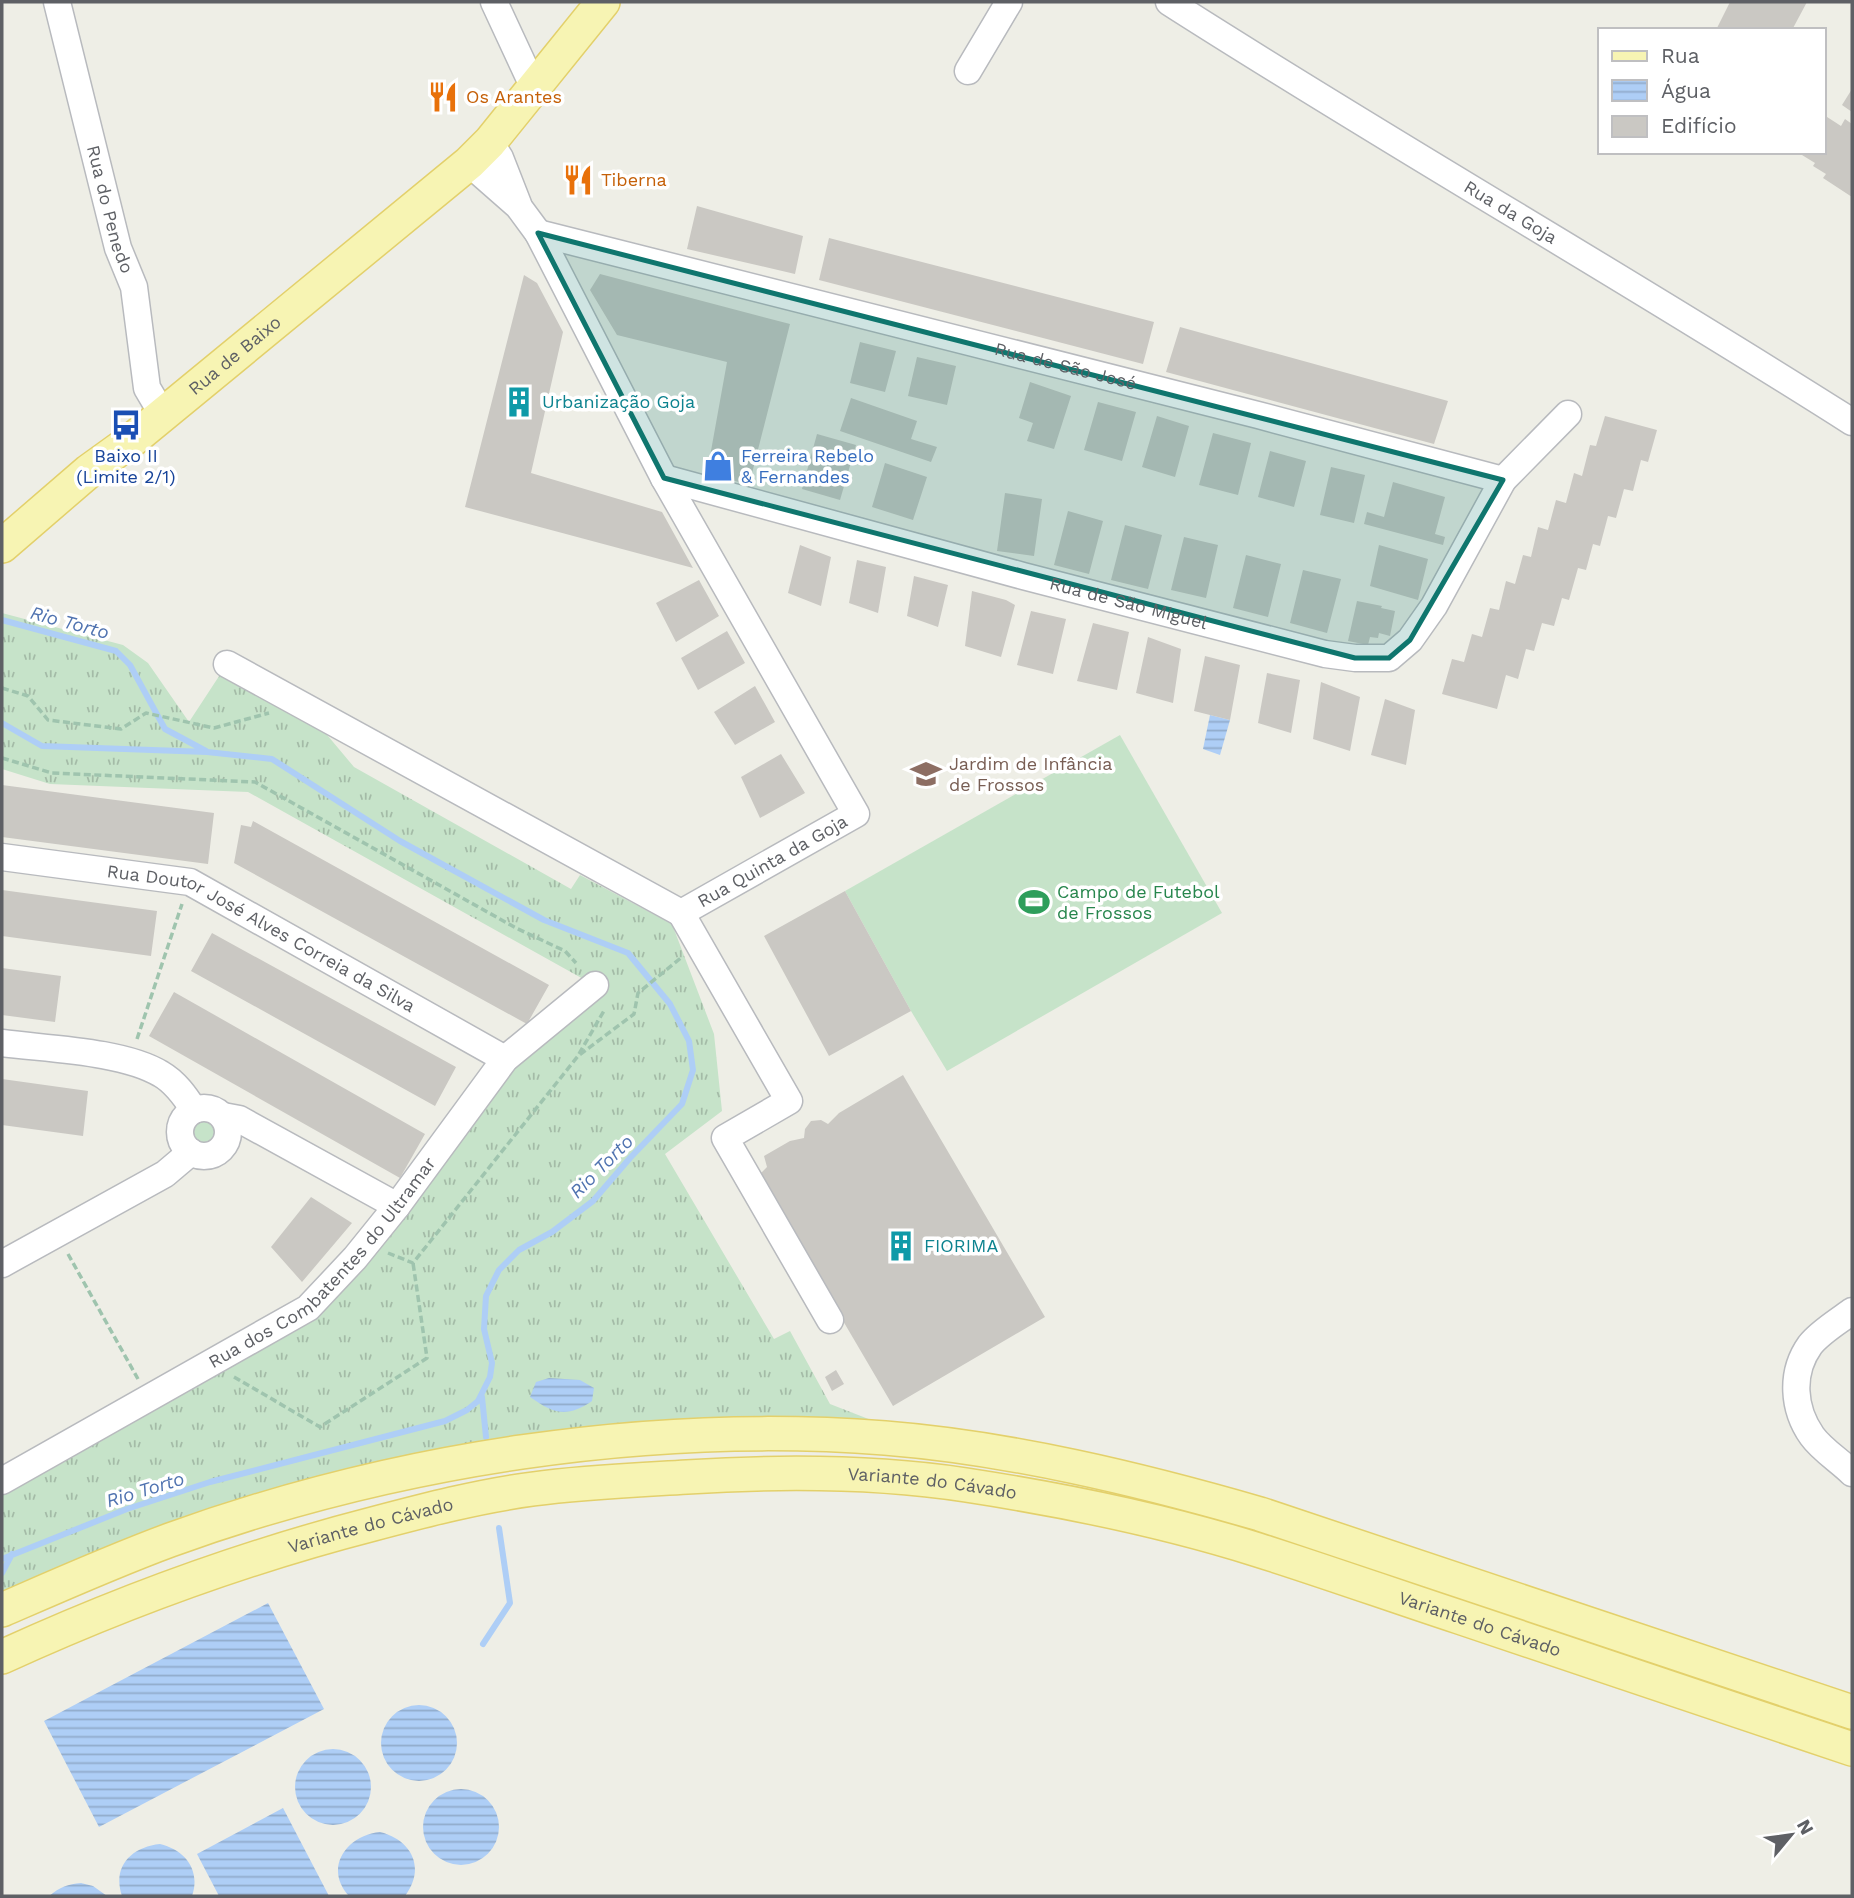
<svg xmlns="http://www.w3.org/2000/svg" width="1854" height="1898" viewBox="0 0 1854 1898" font-family="'Work Sans',sans-serif">
	<style>
		.grass { fill: url(#grass-tufts) }
		.pitch { fill: #c6e3c9 }
		.water { fill: url(#water-rules) }
		.lines { fill: none; stroke-linecap: round; stroke-linejoin: round }
		.stream { stroke: #aecef6; stroke-width: 6 }
		.building { fill: #cac8c3 }
		.minor-casing { stroke: #b8babe; stroke-width: 29 }
		.major-casing { stroke: #e3d06b; stroke-width: 36 }
		.path { stroke: #9fc4ae; stroke-width: 3.5; stroke-dasharray: 7 3.5; stroke-linecap: butt }
		.minor { stroke: #fff; stroke-width: 26 }
		.major { stroke: #f7f4b3; stroke-width: 33 }
		.marked { fill: #0f766e; fill-opacity: 0.2; stroke: #0f766e; stroke-width: 5; stroke-linejoin: round }
		.labels { text-anchor: middle; stroke-width: 7; stroke-linejoin: round; paint-order: stroke }
		.food-label { font-size: 18px; fill: #c56008; stroke: #fff; text-anchor: start }
		.street-label { font-size: 18px; fill: #5e6065; stroke: #fff }
		.culture-label { font-size: 18px; fill: #0d838f; stroke: #fff; text-anchor: start }
		.transit-label { font-size: 18px; fill: #164399; stroke: #fff }
		.shop-label { font-size: 18px; fill: #366cbe; stroke: #fff; text-anchor: start }
		.education-label { font-size: 18px; fill: #785e54; stroke: #fff; text-anchor: start }
		.leisure-label { font-size: 18px; fill: #27864d; stroke: #fff; text-anchor: start }
		.water-label { font-size: 19px; font-style: italic; fill: #5073b0; stroke: #fff }
	</style>
	<defs>
		<pattern id="grass-tufts" width="24" height="20" patternUnits="userSpaceOnUse" patternTransform="scale(1.75)"><rect width="24" height="20" fill="#c6e3c9"/><path d="M3 7l-1-3M5 7V3M7 7l1-3M15 17l-1-3M17 17v-4M19 17l1-3" fill="none" stroke="#a4bba7"/></pattern>
		<pattern id="water-rules" width="6" height="5" patternUnits="userSpaceOnUse" patternTransform="scale(1.75)"><rect width="6" height="5" fill="#aecef6"/><path d="M0 2.5h6" fill="none" stroke="#91abcb"/></pattern>
	</defs>
	<rect width="100%" height="100%" fill="#eeeee6"/>
	<path class="grass" d="M 2,613 L 123,645 L 148,663 L 189,722 L 227,664 L 302,705 L 354,767 L 571,889 L 580,875 L 672,924 L 714,1034 L 722,1111 L 665,1154 L 774,1339 L 790,1331 L 830,1404 L 889,1427 L 456,1463 L 2,1610 L 2,1481 L 308,1308 L 505,1059 L 594,985 L 248,792 L 50,784 L 2,769 Z
		M188 1133a16 16 0 1 1 32 0a16 16 0 1 1-32 0Z"/>
	<path class="pitch" d="M 1120,735 L 1222,913 L 947,1071 L 911,1011 L 845,891 Z"/>
	<path class="water" d="M 1210,715 L 1230,720 L 1220,755 L 1203,749 Z
		M 549,1378 L 580,1380 L 594,1388 L 592,1401 C 567,1418 554,1414 530,1397 L 536,1382 Z
		M 268,1603 L 324,1709 L 99,1827 L 44,1721 Z
		M381 1743a38 38 0 1 1 76 0a38 38 0 1 1-76 0Z
		M295 1787a38 38 0 1 1 76 0a38 38 0 1 1-76 0Z
		M423 1827a38 38 0 1 1 76 0a38 38 0 1 1-76 0Z
		M 283,1808 L 329,1896 L 219,1896 L 197,1854 Z
		M 380,1832 C 412,1840 426,1868 405,1896 L 349,1896 C 323,1868 347,1835 380,1832 Z
		M 160,1844 C 185,1850 201,1870 192,1896 L 122,1896 C 112,1867 131,1847 160,1844 Z
		M 81,1883 L 93,1886 L 107,1896 L 49,1896 C 60,1887 68,1884 81,1883 Z"/>
	<g class="lines">
		<path class="stream" d="M 2,620 L 116,651 L 130,665 L 165,729 L 206,751
			M 2,723 L 42,746 L 207,752 L 272,759 L 400,841 L 544,920 L 628,953 L 670,1004 L 689,1041 L 693,1070 L 682,1104 L 630,1158 L 593,1201 L 552,1232 L 519,1250 L 499,1270 L 486,1296 L 484,1329 L 492,1363 L 490,1377 L 478,1401 L 467,1410 L 445,1421 L 210,1482 L 127,1509 L 2,1559
			M 482,1397 L 486,1437
			M 2,1573 L 12,1554
			M 483,1644 L 510,1603 L 499,1528"/>
	</g>
	<path class="building" d="M 1730,2 L 1807,2 L 1792,30 L 1716,30 Z
		M 1852,89 L 1852,112 L 1842,105 Z
		M 1824,115 L 1841,126 L 1845,119 L 1852,124 L 1852,197 L 1823,178 L 1826,174 L 1813,166 L 1815,163 L 1802,155 L 1804,152 L 1824,152 Z
		M 697,206 L 803,236 L 795,274 L 687,249 Z
		M 829,238 L 1154,322 L 1143,364 L 819,280 Z
		M 600,274 L 790,324 L 749,485 L 707,473 L 727,362 L 617,335 L 590,290 Z
		M 524,275 L 537,283 L 563,332 L 531,473 L 662,512 L 693,568 L 465,507 Z
		M 1180,327 L 1448,401 L 1434,444 L 1166,372 Z
		M 860,342 L 896,351 L 885,392 L 850,383 Z
		M 917,357 L 956,366 L 947,405 L 908,396 Z
		M 1030,382 L 1071,396 L 1054,449 L 1027,441 L 1033,423 L 1019,418 Z
		M 851,398 L 917,421 L 911,439 L 937,447 L 931,462 L 840,431 Z
		M 1098,402 L 1136,412 L 1122,461 L 1084,450 Z
		M 1157,416 L 1189,426 L 1175,477 L 1142,467 Z
		M 1605,416 L 1657,430 L 1648,462 L 1641,460 L 1633,491 L 1624,489 L 1616,518 L 1608,516 L 1600,546 L 1593,544 L 1586,570 L 1578,568 L 1569,600 L 1562,598 L 1554,626 L 1542,623 L 1534,651 L 1526,649 L 1518,679 L 1506,675 L 1497,709 L 1442,694 L 1452,659 L 1464,662 L 1472,634 L 1482,637 L 1490,608 L 1499,610 L 1506,581 L 1515,584 L 1523,555 L 1531,557 L 1538,527 L 1548,530 L 1556,500 L 1566,503 L 1574,473 L 1582,476 L 1590,445 L 1596,446 Z
		M 1213,433 L 1251,443 L 1238,495 L 1199,485 Z
		M 817,434 L 856,445 L 840,500 L 802,489 Z
		M 1270,451 L 1306,461 L 1294,507 L 1258,497 Z
		M 885,463 L 927,477 L 913,520 L 872,507 Z
		M 1331,467 L 1365,475 L 1354,523 L 1320,515 Z
		M 1393,482 L 1445,497 L 1435,534 L 1445,537 L 1443,545 L 1364,524 L 1367,512 L 1384,517 Z
		M 1005,493 L 1042,499 L 1034,556 L 997,551 Z
		M 1068,511 L 1103,521 L 1089,574 L 1054,565 Z
		M 1125,525 L 1162,535 L 1148,589 L 1111,580 Z
		M 1184,537 L 1218,545 L 1206,598 L 1171,590 Z
		M 800,545 L 831,557 L 821,606 L 788,593 Z
		M 1379,545 L 1428,559 L 1418,600 L 1370,586 Z
		M 1246,555 L 1281,564 L 1268,617 L 1233,608 Z
		M 857,560 L 886,567 L 878,613 L 849,603 Z
		M 1303,570 L 1341,579 L 1327,633 L 1290,623 Z
		M 914,576 L 948,585 L 938,627 L 907,616 Z
		M 699,580 L 719,616 L 676,642 L 656,603 Z
		M 972,591 L 1006,600 L 1015,605 L 1001,657 L 965,646 Z
		M 1357,601 L 1382,606 L 1381,608 L 1395,611 L 1390,636 L 1379,633 L 1378,638 L 1370,637 L 1368,645 L 1348,641 Z
		M 1031,611 L 1066,619 L 1053,674 L 1017,665 Z
		M 1093,623 L 1129,632 L 1117,690 L 1077,681 Z
		M 727,631 L 745,663 L 698,690 L 681,658 Z
		M 1148,637 L 1181,649 L 1173,703 L 1136,693 Z
		M 1205,656 L 1240,665 L 1230,720 L 1194,711 Z
		M 1267,673 L 1300,680 L 1291,733 L 1258,723 Z
		M 1321,682 L 1360,697 L 1350,751 L 1313,739 Z
		M 755,686 L 775,722 L 735,745 L 714,712 Z
		M 1385,699 L 1415,710 L 1406,765 L 1371,755 Z
		M 781,754 L 805,793 L 760,818 L 741,777 Z
		M 2,785 L 214,813 L 208,864 L 2,837 Z
		M 253,821 L 549,985 L 527,1024 L 234,863 L 241,825 L 251,827 Z
		M 2,890 L 157,911 L 151,956 L 2,936 Z
		M 845,891 L 911,1011 L 829,1056 L 764,936 Z
		M 212,933 L 456,1067 L 435,1106 L 191,971 Z
		M 2,968 L 61,976 L 55,1022 L 2,1015 Z
		M 174,992 L 425,1134 L 400,1178 L 149,1036 Z
		M 903,1075 L 1045,1317 L 893,1406 L 758,1176 L 767,1167 L 764,1156 L 790,1141 L 804,1138 L 805,1129 L 811,1121 L 821,1120 L 828,1124 L 839,1113 Z
		M 2,1079 L 88,1091 L 83,1136 L 2,1125 Z
		M 311,1197 L 352,1223 L 302,1282 L 271,1247 Z
		M 836,1370 L 844,1384 L 832,1391 L 825,1377 Z"/>
	<g class="lines">
		<g class="minor-casing">
			<g id="minor">
				<path id="s1" d="M 57,2 L 118,248 L 134,287 L 147,388 L 163,415"/>
				<path d="M 494,2 L 534,88"/>
				<path id="s2" d="M 1169,2 C 1394,146 1626,278 1852,422"/>
				<path d="M 968,71 L 1009,2"/>
				<path d="M 490,142 L 500,158 L 518,204"/>
				<path id="s3" d="M 538,233 L 1258,415 L 1503,480"/>
				<path id="s4" d="M 664,478 L 1023,576 L 1325,654 L 1355,658 L 1389,658 L 1410,640 L 1434,606 L 1503,480 L 1568,414"/>
				<path id="s5" d="M 227,664 L 681,913 L 856,814 L 664,478 L 538,233 L 518,206 L 469,163"/>
				<path id="s6" d="M 2,857 L 190,882 L 505,1059"/>
				<path d="M 681,913 L 789,1101 L 725,1138 L 830,1320"/>
				<path d="M 2,1043 C 48,1049 123,1051 161,1074 C 175,1082 185,1096 194,1110"/>
				<circle cx="204" cy="1132" r="24"/>
				<path d="M 223,1116 L 239,1119 L 397,1206"/>
				<path d="M 2,1264 L 165,1174 L 191,1152"/>
				<path d="M 1852,1311 C 1839,1321 1820,1332 1810,1345 C 1790,1373 1793,1409 1812,1436 C 1822,1450 1840,1461 1852,1473"/>
				<path id="s7" d="M 2,1481 L 308,1308 L 355,1258 L 397,1206 L 505,1059 L 595,985"/>
			</g>
		</g>
		<g class="major-casing">
			<g id="major">
				<path id="s8" d="M 2,546 L 89,471 L 132,440 L 469,163 L 490,142 L 603,2"/>
				<path d="M 2,1610 C 57,1586 113,1561 170,1540 C 394,1459 647,1420 885,1438 C 1010,1448 1139,1479 1260,1514 L 1852,1712"/>
				<path id="s9" d="M 2,1657 C 122,1602 245,1557 373,1524 C 426,1510 479,1496 533,1489 C 584,1482 636,1480 687,1477 C 780,1471 874,1471 966,1485 C 1064,1500 1163,1520 1258,1550 C 1325,1571 1392,1595 1459,1617 C 1590,1661 1721,1705 1852,1749"/>
			</g>
		</g>
		<path class="path" d="M 2,688 L 28,696 L 48,720 L 121,729 L 146,713 L 214,728 L 269,713
			M 2,758 L 52,773 L 255,782 L 516,928 L 565,951 L 576,963
			M 137,1039 L 182,904
			M 579,1054 L 605,1009
			M 388,1253 L 413,1263 L 578,1056 L 634,1014 L 638,993 L 682,957
			M 68,1254 L 138,1379
			M 234,1377 L 320,1427 L 427,1358 L 413,1263"/>
		<use href="#minor" class="minor"/>
		<use href="#major" class="major"/>
	</g>
	<path class="marked" d="M 538,233 L 1503,480 L 1410,640 L 1389,658 L 1355,658 L 664,478 Z"/>
	<defs>
		<g id="restaurant-bare" transform="scale(2.415)"><path d="M-5-6h1v4h1v-4h1v4h1v-4h1v5L-1.5 .5V6h-2V.5L-5-1ZM5-6V6H3V1.5H1.5Q1.5-4 5-6Z" fill="#e8710a" stroke="#fff" stroke-width="2.5" paint-order="stroke"/></g>
		<g id="building-bare" transform="scale(2.415)"><path d="M-4-6H4V6H1V3H-1V6H-4ZM-2.5-4.3h1.7v1.8h-1.7ZM.8-4.3h1.7v1.8H.8ZM-2.5-1h1.7V.8h-1.7ZM.8-1h1.7V.8H.8Z" fill="#0f9aa8" stroke="#fff" stroke-width="2.5" paint-order="stroke"/></g>
		<g id="bus-bare" transform="scale(2.415)"><path d="M-5-6H5V4H4V6H2V4H-2V6H-4V4H-5ZM-3.5-4V0h7V-4ZM-3.5 1.2v1.5H-2V1.2ZM2 1.2v1.5H3.5V1.2Z" fill="#1a4fb4" stroke="#fff" stroke-width="2.5" paint-order="stroke"/></g>
		<g id="shop-bare" transform="scale(2.415)"><path d="M-5-2.5h2.3a2.7 3.5 0 0 1 5.4 0H5L5.5 6h-11ZM-1.5-2.5h3a1.5 2.3 0 0 0-3 0Z" fill="#3f7fe0" stroke="#fff" stroke-width="2.5" paint-order="stroke"/></g>
		<g id="school-bare" transform="scale(2.415)"><path d="M0-5L7-2L0 1L-7-2ZM-4 1L0 2.5L4 1V4Q0 6-4 4Z" fill="#8d6e63" stroke="#fff" stroke-width="2.5" paint-order="stroke"/></g>
		<g id="stadium-bare" transform="scale(2.415)"><path d="M0-5a6.5 5 0 1 0 0 10a6.5 5 0 1 0 0-10ZM-3.5-1.8h7v3.6h-7Z" fill="#2e9e5b" stroke="#fff" stroke-width="2.5" paint-order="stroke"/></g>
	</defs>
	<g fill-rule="evenodd">
		<use href="#restaurant-bare" x="443" y="97"/>
		<use href="#restaurant-bare" x="578" y="180"/>
		<use href="#building-bare" x="519" y="402"/>
		<use href="#bus-bare" x="126" y="425"/>
		<use href="#shop-bare" x="718" y="466"/>
		<use href="#school-bare" x="926" y="774"/>
		<use href="#stadium-bare" x="1034" y="902"/>
		<use href="#building-bare" x="901" y="1246"/>
	</g>
	<g class="labels">
		<g class="food-label">
			<text x="466" y="103">Os Arantes</text>
			<text x="601" y="186">Tiberna</text>
		</g>
		<g class="street-label">
			<text dy="6" stroke="none"><textPath href="#s1" startOffset="214">Rua do Penedo</textPath></text>
			<text dy="6" stroke="none"><textPath href="#s2" startOffset="401">Rua da Goja</textPath></text>
			<text dy="6" stroke="none"><textPath href="#s8" startOffset="301">Rua de Baixo</textPath></text>
			<text dy="6" stroke="none"><textPath href="#s3" startOffset="544">Rua de São José</textPath></text>
			<text dy="6" stroke="none"><textPath href="#s4" startOffset="481">Rua de São Miguel</textPath></text>
			<text dy="6" stroke="none"><textPath href="#s5" startOffset="623">Rua Quinta da Goja</textPath></text>
			<text dy="6" stroke="none"><textPath href="#s6" startOffset="276">Rua Doutor José Alves Correia da Silva</textPath></text>
			<text dy="6" stroke="none"><textPath href="#s7" startOffset="392">Rua dos Combatentes do Ultramar</textPath></text>
			<text dy="6" stroke="none"><textPath href="#s9" startOffset="959">Variante do Cávado</textPath></text>
			<text dy="6" stroke="none"><textPath href="#s9" startOffset="392">Variante do Cávado</textPath></text>
			<text dy="6" stroke="none"><textPath href="#s9" startOffset="1526">Variante do Cávado</textPath></text>
		</g>
		<g class="culture-label">
			<text x="542" y="408">Urbanização Goja</text>
			<text x="924" y="1252">FIORIMA</text>
		</g>
		<g class="transit-label">
			<text x="126" y="462">Baixo II<tspan x="126" dy="21">(Limite 2/1)</tspan></text>
		</g>
		<g class="shop-label">
			<text x="741" y="462">Ferreira Rebelo<tspan x="741" dy="21">&amp; Fernandes</tspan></text>
		</g>
		<g class="education-label">
			<text x="949" y="770">Jardim de Infância<tspan x="949" dy="21">de Frossos</tspan></text>
		</g>
		<g class="leisure-label">
			<text x="1057" y="898">Campo de Futebol<tspan x="1057" dy="21">de Frossos</tspan></text>
		</g>
		<g class="water-label">
			<text transform="translate(70 622) rotate(15)" y="7">Rio Torto</text>
			<text transform="translate(601 1166) rotate(-45)" y="7">Rio Torto</text>
			<text transform="translate(145 1489) rotate(-17)" y="7">Rio Torto</text>
		</g>
	</g>
	<rect width="1854" height="1898" fill="none" stroke="#5e6065" stroke-width="7"/>
	<rect x="1598" y="28" width="228" height="126" fill="#ffffff" stroke="#bfbfc1" stroke-width="2"/>
	<rect x="1612" y="51" width="35" height="10" fill="#f7f4b3" stroke="#bfbfc1" stroke-width="2"/>
	<text x="1661" y="63" font-size="21" fill="#5e6065">Rua</text>
	<rect x="1612" y="80" width="35" height="21" fill="url(#water-rules)" stroke="#bfbfc1" stroke-width="2"/>
	<text x="1661" y="98" font-size="21" fill="#5e6065">Água</text>
	<rect x="1612" y="116" width="35" height="21" fill="#cac8c3" stroke="#bfbfc1" stroke-width="2"/>
	<text x="1661" y="133" font-size="21" fill="#5e6065">Edifício</text>
	<g transform="translate(1791 1835) rotate(61)" stroke="#ffffff" stroke-width="5" paint-order="stroke">
	<path d="M0-5L12 26L0 18L-12 26Z" fill="#5e6065"/>
	<text y="-10" font-size="19" font-weight="bold" text-anchor="middle" fill="#5e6065">N</text>
	</g>
</svg>
